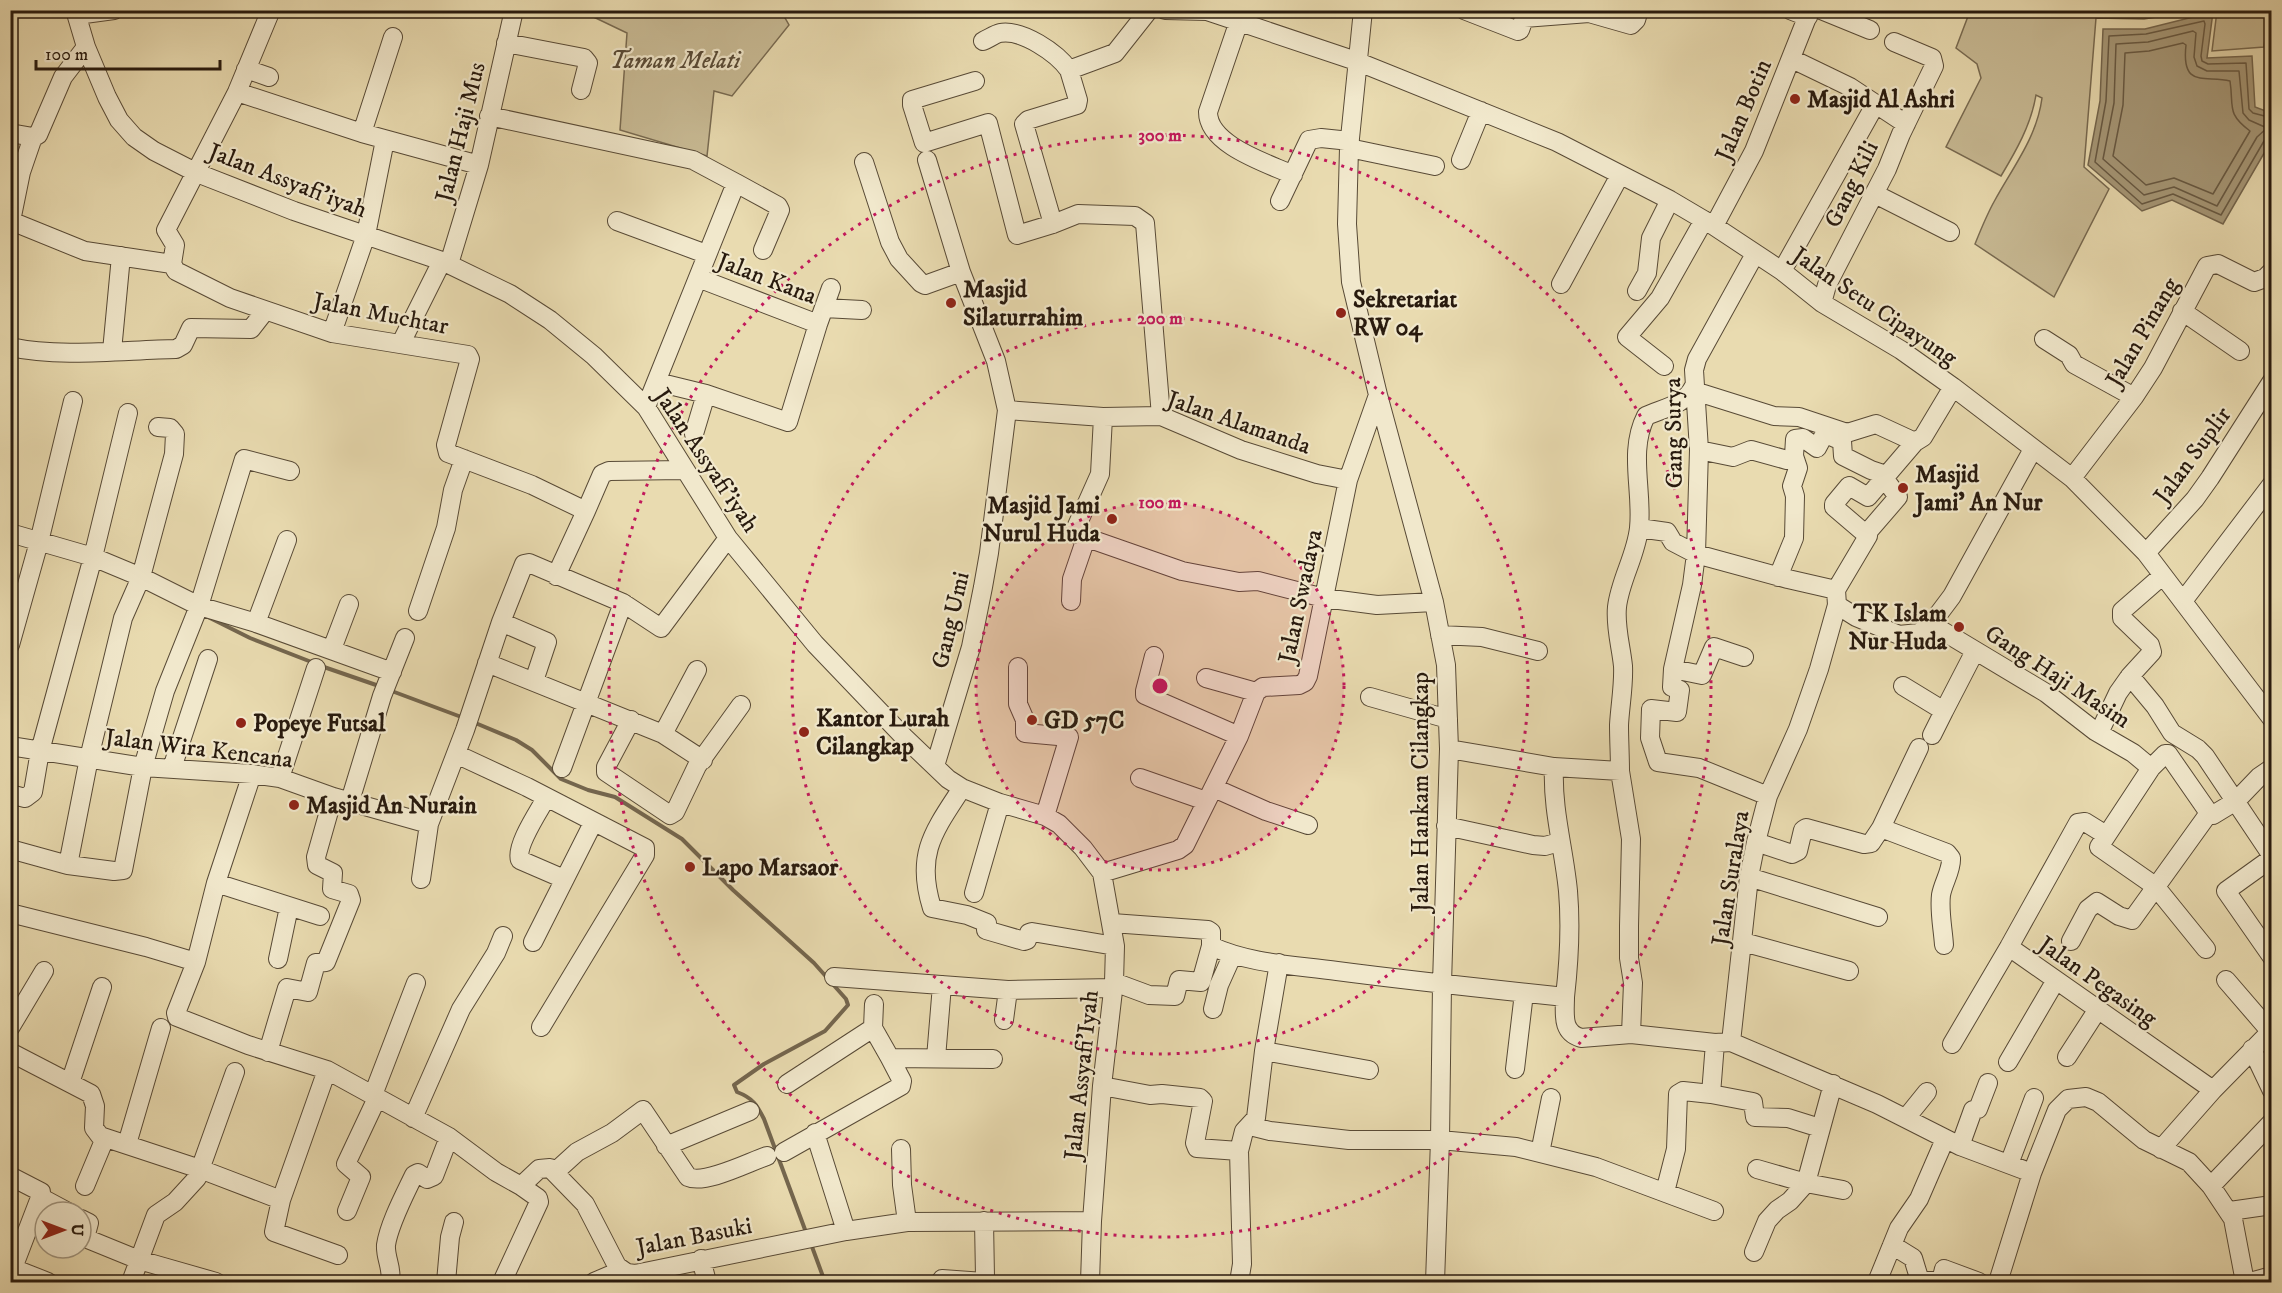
<svg xmlns="http://www.w3.org/2000/svg" width="2282" height="1293" viewBox="0 0 2282 1293" font-family="'IM FELL DW Pica',serif">
	<style>
		.green { fill: #c8ba94; stroke: #786a51; stroke-width: 1.5 }
		.water { fill: #a79979; stroke: #74664e; stroke-width: 1.5 }
		.lines { fill: none; stroke-linecap: round; stroke-linejoin: round }
		.shore { stroke: #685a44; stroke-width: 1.5 }
		.stream { stroke: #74664e; stroke-width: 4 }
		.minor-casing { stroke: #584a36; stroke-width: 20 }
		.minor { stroke: #f1e8cc; stroke-width: 18 }
		.ring { fill: none; stroke: #c2185b; stroke-width: 3; stroke-dasharray: 3 6 }
		.poi-dot { fill: #8f2418; stroke: #f1e8cc; stroke-width: 2 }
		.labels { text-anchor: middle; stroke-width: 4.5; stroke-linejoin: round; paint-order: stroke }
		.park-label { font-size: 24px; font-style: italic; fill: #584a36; stroke: #f1e8cc }
		.poi-label { font-size: 24px; font-weight: bold; fill: #281a0e; stroke: #f1e8cc; text-anchor: start }
		.street-label { font-size: 24px; fill: #281a0e; stroke: #f1e8cc }
		.centre { fill: #c2185b; stroke: #f1e8cc; stroke-width: 3 }
		.ring-label { font-size: 18px; text-anchor: middle; font-weight: bold; fill: #c2185b; stroke: #f1e8cc; stroke-width: 4.5; stroke-linejoin: round; paint-order: stroke }
	</style>
	<rect width="100%" height="100%" fill="#e9dbb0"/>
	<filter id="stains"><feTurbulence type="fractalNoise" baseFrequency=".00333" numOctaves="4"/><feColorMatrix values="0 0 0 0 .2 0 0 0 0 .09 0 0 0 0 .02 0 0 0 .5 -.17"/></filter>
	<radialGradient id="worn" r=".72"><stop offset=".6" stop-color="#630" stop-opacity="0"/><stop offset="1" stop-color="#630" stop-opacity=".3"/></radialGradient>
	<path class="green" d="M 581,11 L 781,11 L 789,25 L 732,96 L 714,91 L 707,156 L 620,130 L 627,33 Z
		M 1970,11 L 2193,11 L 2144,19 L 2096,18 L 2084,167 L 2109,189 L 2054,297 L 1975,244 C 1981,229 1987,214 1995,200 C 2013,167 2037,137 2042,98 L 2036,95 C 2031,125 2016,151 2001,176 L 1946,147 L 1981,78 L 1977,64 L 1956,48 Z
		M 2217,11 L 2269,11 L 2264,47 L 2212,51 Z"/>
	<path class="water" d="M 2213,12 L 2207,58 L 2252,56 L 2255,107 L 2271,113 L 2270,143 L 2223,224 L 2172,200 L 2142,211 L 2088,165 L 2100,101 L 2103,29 L 2145,29 Z"/>
	<g class="lines">
		<path class="shore" d="M 2193,31 L 2196,33 L 2194,57 L 2197,66 L 2207,71 L 2239,71 L 2243,113 L 2249,120 L 2267,128 L 2257,137 L 2217,206 L 2174,187 L 2144,195 L 2103,159 L 2114,103 L 2116,44 L 2148,42 Z
			M 2183,43 L 2186,45 C 2181,89 2205,75 2230,81 C 2234,107 2226,113 2250,131 L 2213,194 L 2174,178 L 2146,185 L 2113,156 L 2123,105 L 2125,53 L 2149,51 Z
			M 2272,118 L 2253,113 L 2249,109 L 2246,63 L 2208,64 L 2202,61 L 2201,56 L 2205,24 L 2204,21 L 2146,34 L 2109,36 L 2106,101 L 2095,162 L 2142,204 L 2173,194 L 2221,215 L 2264,141 L 2272,138"/>
		<path class="stream" d="M 206,616 L 250,638 L 314,663
			M 321,666 L 379,686
			M 389,690 L 464,718
			M 473,722 L 516,740 L 532,750 L 561,779 L 588,790 L 615,797 L 682,839 L 733,890 L 814,963 L 846,999 L 848,1005 L 825,1031 L 764,1064 L 734,1085 L 737,1092 C 753,1098 757,1105 764,1119 L 807,1235
			M 811,1244 L 825,1282"/>
		<g class="minor-casing">
			<path id="minor" d="M 75,10 L 86,47 L 107,97 L 119,120 L 134,137 L 154,151 L 197,173 L 294,211 L 442,261 L 510,294 L 550,320 L 594,356 L 646,407 L 728,538 L 815,644 L 904,737 L 948,779 L 962,788 L 1000,803 L 1045,816 L 1059,824 L 1083,848 L 1102,873 L 1115,946 L 1114,982 L 1102,1086 L 1092,1221 L 1090,1282
				M 1149,10 L 1115,53 L 1069,70 L 1078,100 L 1077,105 L 1028,120 L 1024,124 L 1053,224 L 1078,214 L 1135,216 L 1145,223 L 1161,416
				M 1165,10 L 1207,11 L 1356,61 L 1557,142 L 1670,200 L 1714,226 L 1782,271 L 1822,303 L 1901,350 L 1953,387 L 2072,478 L 2146,553 L 2272,719
				M 1363,10 L 1349,148 L 1347,224 L 1351,282 L 1378,395 L 1434,602 L 1446,665 L 1449,749 L 1442,984 L 1440,1140 L 1435,1282
				M 1464,10 L 1518,31 L 1520,30 L 1527,10
				M 1790,10 L 1808,17
				M 1821,10 L 1870,30
				M 77,15 L 114,10
				M 1524,18 L 1589,13 L 1631,25 L 1636,20 L 1639,10
				M 1239,21 L 1208,112 C 1208,145 1267,163 1293,175
				M 983,41 C 988,39 995,34 1000,33 C 1022,29 1057,53 1069,70
				M 506,43 L 584,58 L 588,63 L 581,90
				M 1792,59 L 1850,87 L 1906,124
				M 246,69 L 269,77
				M 975,81 L 912,100 L 912,105 L 924,143 L 988,123 L 1017,235 L 1053,224
				M 237,92 L 362,133 L 479,165
				M 489,116 L 693,160 L 736,183 L 646,407
				M 10,133 L 33,137 L 38,135 L 63,77 L 86,47
				M 362,133 L 393,37
				M 33,137 L 21,172 L 11,221 L 85,251 L 172,264
				M 1349,148 L 1435,166
				M 927,160 L 961,272 L 996,361 L 1007,410 L 989,553 L 983,587 L 971,647 L 935,766
				M 1461,160 L 1481,111
				M 864,162 L 890,242 L 899,259 L 921,283 L 925,285 L 961,272
				M 736,183 L 778,206 L 780,210 L 763,250
				M 1875,194 L 1950,232
				M 1280,201 L 1309,140 L 1321,138 L 1350,141
				M 617,221 L 706,254
				M 1714,226 L 1754,151 L 1810,10
				M 1755,254 L 1697,359 L 1694,370 L 1699,450 L 1696,554 L 1692,585 L 1673,669 L 1672,687 L 1680,690 L 1677,712 L 1651,709 L 1650,738 L 1658,762 L 1699,768 L 1768,796
				M 172,264 L 176,271 L 230,298 L 332,333 L 468,355 L 470,359 L 446,445 L 448,453 L 532,485 L 586,511 L 602,474 L 609,471 L 684,470
				M 172,264 L 175,245 L 166,230 L 237,92 L 271,10
				M 449,264 L 479,165 L 514,10
				M 1782,271 L 1875,105
				M 698,278 L 818,324
				M 1561,284 L 1620,175
				M 1637,291 L 1647,273 L 1651,238 L 1670,200
				M 1822,303 L 1827,285 L 1887,169 L 1901,134 L 1934,66 L 1932,58 L 1894,42
				M 824,308 L 862,310
				M 2182,311 L 2240,351
				M 332,333 L 366,235 L 385,140
				M 2044,339 L 2069,355 L 2074,364 L 2134,397
				M 401,343 L 442,261
				M 10,347 C 61,358 123,350 176,349 L 183,345 L 191,328 L 251,329 L 265,311
				M 112,351 L 121,256
				M 1664,366 L 1627,337 L 1660,298 L 1704,220
				M 657,382 L 706,394 L 788,422 L 818,324 L 831,288
				M 1695,393 L 1704,394 L 1774,416 L 1799,417 L 1847,433 L 1876,424 L 1915,442
				M 1007,410 L 1103,417 L 1161,416 L 1241,450 L 1317,474 L 1348,480
				M 1103,417 L 1100,474 L 1075,530 L 1076,534 L 1182,571 L 1239,582 L 1258,581 L 1324,598 L 1377,605 L 1434,602
				M 694,434 L 706,394
				M 1699,450 L 1733,457 L 1751,450 L 1787,460
				M 2072,478 L 2134,397 L 2153,368 L 2207,266 L 2218,264 L 2254,282 L 2265,278 L 2272,271
				M 1639,528 L 1667,532 L 1673,542 L 1696,554 L 1788,579 L 1836,590 L 1837,605 L 1819,669 L 1798,729 L 1768,796 L 1756,842 L 1749,877 L 1731,1042
				M 10,533 L 93,557 L 141,577 L 199,606 L 256,623 L 392,672
				M 2146,553 L 2195,499 L 2210,478 L 2272,381
				M 556,576 L 586,511
				M 1778,577 L 1794,538 L 1795,496 L 1792,486 L 1798,468 L 1794,456 L 1795,439 L 1803,438 L 1817,448 L 1824,435 L 1828,435 L 1842,441 L 1843,456 L 1871,470 L 1886,475 L 1887,482 L 1898,497 L 1867,533
				M 1836,590 L 1868,536 L 1834,507 L 1834,504 L 1849,486 L 1868,497 L 1915,442 L 1923,437 L 1953,387
				M 1071,601 L 1072,579 L 1086,538
				M 2183,601 L 2272,484
				M 1837,605 L 1856,617 L 1899,635 L 1919,633 L 1931,624 L 1952,596 L 2033,449
				M 418,611 L 446,528 L 453,490 L 464,459
				M 501,622 L 547,642 L 534,681
				M 256,623 L 287,540
				M 1931,624 L 2046,693 L 2095,731 L 2133,753 L 2151,768 L 2165,754 L 2168,754 L 2209,813
				M 1440,635 L 1482,637 L 1538,651
				M 10,645 L 39,542 L 73,401
				M 332,649 L 349,604
				M 1154,656 L 1145,691 L 1145,695 L 1239,736
				M 487,663 L 663,734 L 703,760
				M 1018,667 L 1018,704 L 1025,720 L 1025,733 L 1069,737 L 1045,816
				M 1673,669 L 1702,675 L 1714,647 L 1744,657
				M 2130,676 L 2155,706 L 2172,733 L 2198,749 L 2205,756 L 2272,856
				M 1206,678 L 1256,692
				M 1903,686 L 1944,711 L 1975,651
				M 1370,697 L 1448,719
				M 631,720 L 606,767 L 606,772 L 670,815 L 675,812 L 697,766 L 741,705
				M 2099,733 L 2118,693 L 2130,676 L 2152,652 L 2150,645 L 2122,618 L 2122,611 L 2162,576
				M 663,734 L 697,670
				M 1932,735 L 1944,711
				M 10,746 L 143,767 L 252,774 L 280,778 L 333,797 L 429,824 L 465,730 L 501,622 L 524,564 L 529,563 L 623,603 L 661,628 L 728,538
				M 1449,749 L 1554,767 L 1620,771 L 1631,839 L 1629,926 L 1629,958 L 1633,983 L 1631,1034
				M 456,754 L 527,787 L 645,848 L 645,855 L 541,1027
				M 1554,767 C 1552,810 1564,849 1568,891 C 1571,926 1569,962 1565,997
				M 172,768 L 208,659
				M 562,768 L 623,603
				M 2151,768 L 2099,847 L 2155,886 L 2206,949
				M 1620,771 C 1620,756 1619,740 1619,725 C 1620,706 1624,685 1623,666 C 1621,646 1615,627 1617,607 C 1620,580 1636,556 1639,528 C 1643,491 1628,451 1646,416 C 1664,408 1685,405 1694,386
				M 252,774 L 216,883 L 196,962 L 176,1013 L 177,1017 L 248,1045 L 327,1070 L 449,1137 L 496,1172 L 521,1186 L 539,1169 L 550,1168 L 585,1204 L 617,1266 L 627,1273 L 635,1274 L 846,1231 L 907,1222 L 1092,1221
				M 280,778 L 316,668
				M 1140,778 L 1206,801
				M 962,788 C 934,831 915,854 932,908 L 967,915 L 987,923 L 986,930 L 1024,941 L 1027,940 L 1029,933 L 1032,932 L 1115,946
				M 1214,788 L 1266,811 L 1308,825
				M 10,794 L 25,798 L 33,792 L 40,751 L 93,557 L 128,413
				M 546,798 C 539,811 515,846 520,860 L 564,879
				M 350,801 L 382,696 L 405,638
				M 2209,813 L 2213,815 L 2236,801 L 2259,777 L 2272,768
				M 1446,826 L 1533,845 L 1545,846 L 1559,842
				M 1881,828 L 1947,853 L 1951,858 C 1952,870 1943,883 1941,895 C 1939,911 1943,929 1944,945
				M 1756,842 L 1792,854 L 1798,851 L 1803,830 L 1806,828 L 1864,844 L 1871,843 L 1881,828 L 1919,748
				M 10,849 L 68,865 L 89,758 L 123,618 L 141,577 L 174,454 L 175,434 L 170,428 L 158,427
				M 2272,858 L 2226,891 L 2272,957
				M 68,865 L 114,871 L 123,870 L 143,767 L 165,691 L 199,606 L 244,459 L 290,471
				M 1102,873 L 1178,850 L 1185,845 L 1239,736 L 1256,692 L 1263,687 L 1299,685 L 1305,682 L 1308,676 L 1348,480 L 1378,395
				M 1749,877 L 1878,917
				M 421,879 L 429,824
				M 216,883 L 320,916
				M 974,893 L 1000,803
				M 10,913 L 146,947 L 196,962
				M 1112,923 L 1208,930 L 1211,932 L 1211,946 L 1201,982 L 1179,980 L 1175,996 L 1149,995 L 1114,982
				M 2071,941 L 2088,909 L 2097,902 L 2119,916 L 2132,920 L 2209,813
				M 533,942 L 593,823
				M 1743,942 L 1849,971
				M 1211,946 C 1250,964 1294,965 1337,971 C 1413,981 1489,989 1565,997 C 1565,1014 1561,1032 1581,1038 L 1631,1034 L 1715,1043 L 1731,1042 L 1877,1104 L 1960,1146 L 2032,1173
				M 2009,947 L 2213,1090
				M 278,959 L 289,907
				M 834,977 L 1008,990 L 1113,988
				M 2226,980 L 2270,1031
				M 1213,1009 L 1219,985 L 1232,956
				M 1004,1020 L 1008,990
				M 10,1028 L 44,971
				M 873,1028 L 874,1004
				M 1952,1044 L 2009,947 L 2078,823 L 2085,822 L 2106,835
				M 2252,1049 L 2272,1091
				M 1264,1051 L 1369,1070
				M 10,1052 L 91,1094 L 95,1106 L 94,1128 L 100,1136 L 200,1169 L 281,1200 L 327,1070
				M 268,1052 L 287,988 L 308,992 L 316,963 L 326,962 L 351,900 L 349,894 L 332,889 L 333,873 L 317,865 L 316,857 L 333,797
				M 2067,1057 L 2098,1009
				M 936,1058 L 942,985
				M 2008,1062 L 2056,980
				M 1515,1069 L 1524,993
				M 70,1083 L 102,987
				M 787,1084 L 873,1028 L 890,1058
				M 1102,1086 L 1150,1095 L 1162,1094 L 1200,1098 L 1203,1101 L 1195,1143 L 1197,1148 L 1239,1151
				M 1711,1094 L 1753,1102 L 1755,1117 L 1788,1118 L 1820,1128
				M 373,1095 L 416,983
				M 413,1118 L 461,1009 L 496,953 L 503,936
				M 1906,1118 L 1927,1092
				M 1250,1126 L 1270,1131 L 1349,1140 L 1440,1140 L 1516,1147 L 1596,1167 L 1714,1211
				M 815,1133 L 846,1231
				M 127,1144 L 161,1028
				M 666,1146 L 750,1111
				M 1960,1146 L 1973,1110 L 1978,1109 L 1988,1083
				M 901,1149 L 902,1185 L 907,1222
				M 2161,1149 L 2213,1090 L 2272,1030
				M 784,1152 L 901,1086 L 902,1081 L 890,1058 L 993,1059
				M 1540,1153 L 1551,1098
				M 2009,1164 L 2034,1098
				M 1757,1169 L 1806,1183 L 1843,1190
				M 555,1172 L 577,1152 L 612,1133 L 643,1110 L 688,1177 C 705,1185 749,1162 767,1156
				M 10,1176 L 41,1192 L 41,1195 L 13,1268
				M 85,1186 L 105,1138
				M 2211,1186 L 2272,1122
				M 1665,1192 L 1676,1149 L 1678,1094 L 1683,1091 L 1711,1094 L 1715,1043
				M 40,1197 L 68,1212
				M 281,1200 L 274,1232 L 338,1255
				M 347,1211 L 361,1177 L 346,1164 L 377,1098
				M 2230,1211 L 2272,1205
				M 81,1219 L 89,1223 L 85,1238 L 139,1260 L 216,1282
				M 984,1221 L 985,1277 L 988,1282
				M 1892,1245 L 1913,1258 L 1920,1281 L 1941,1281 L 1944,1269 L 1979,1282
				M 1754,1252 L 1767,1221 L 1777,1210 L 1790,1201 L 1806,1183 L 1833,1084
				M 701,1259 L 707,1282
				M 10,1267 L 48,1282
				M 942,1279 L 984,1282
				M 131,1282 L 156,1215 L 175,1202 L 197,1178 L 235,1072
				M 390,1282 C 393,1269 385,1258 386,1245 C 389,1224 405,1194 414,1175 L 418,1173 L 427,1179 L 434,1176 L 449,1137
				M 446,1282 L 450,1237 L 454,1222
				M 502,1282 L 539,1202 L 538,1198 L 521,1186
				M 594,1282 L 622,1270
				M 1239,1282 L 1242,1264 L 1239,1151 L 1244,1131 L 1256,1118 L 1264,1051 L 1279,963
				M 1877,1282 L 1899,1228 L 1919,1199 L 1945,1139
				M 1998,1282 L 2032,1173 L 2057,1110 L 2068,1099 L 2086,1097 L 2098,1102 L 2144,1140 L 2189,1162 L 2211,1186 L 2233,1219 L 2245,1282
				M 2250,1282 L 2272,1276"/>
		</g>
		<use href="#minor" class="minor"/>
	</g>
	<circle cx="1160" cy="686" r="184" fill="#c2185b" fill-opacity=".12"/>
	<g class="ring">
		<circle cx="1160" cy="686" r="184"/>
		<circle cx="1160" cy="686" r="368"/>
		<circle cx="1160" cy="686" r="551"/>
	</g>
	<g class="poi-dot">
		<circle cx="1795" cy="99" r="6"/>
		<circle cx="951" cy="303" r="6"/>
		<circle cx="1341" cy="313" r="6"/>
		<circle cx="1903" cy="488" r="6"/>
		<circle cx="1112" cy="519" r="6"/>
		<circle cx="1959" cy="627" r="6"/>
		<circle cx="1032" cy="720" r="6"/>
		<circle cx="241" cy="723" r="6"/>
		<circle cx="804" cy="732" r="6"/>
		<circle cx="294" cy="805" r="6"/>
		<circle cx="690" cy="867" r="6"/>
	</g>
	<g class="labels">
		<g class="park-label">
			<text x="675" y="68">Taman Melati</text>
		</g>
		<g class="poi-label">
			<text x="1807" y="107">Masjid Al Ashri</text>
			<text x="963" y="297">Masjid<tspan x="963" dy="28">Silaturrahim</tspan></text>
			<text x="1353" y="307">Sekretariat<tspan x="1353" dy="28">RW 04</tspan></text>
			<text x="1915" y="482">Masjid<tspan x="1915" dy="28">Jami' An Nur</tspan></text>
			<text x="1100" y="513" text-anchor="end">Masjid Jami<tspan x="1100" dy="28">Nurul Huda</tspan></text>
			<text x="1947" y="621" text-anchor="end">TK Islam<tspan x="1947" dy="28">Nur Huda</tspan></text>
			<text x="816" y="726">Kantor Lurah<tspan x="816" dy="28">Cilangkap</tspan></text>
			<text x="1044" y="728">GD 57C</text>
			<text x="253" y="731">Popeye Futsal</text>
			<text x="306" y="813">Masjid An Nurain</text>
			<text x="702" y="875">Lapo Marsaor</text>
		</g>
		<g class="street-label">
			<text transform="translate(1743 110) rotate(-67)" y="8">Jalan Botin</text>
			<text transform="translate(460 132) rotate(-76)" y="8">Jalan Haji Mus</text>
			<text transform="translate(288 180) rotate(21)" y="8">Jalan Assyafi'iyah</text>
			<text transform="translate(1851 184) rotate(-64)" y="8">Gang Kili</text>
			<text transform="translate(767 278) rotate(21)" y="8">Jalan Kana</text>
			<text transform="translate(1875 306) rotate(34)" y="8">Jalan Setu Cipayung</text>
			<text transform="translate(381 313) rotate(11)" y="8">Jalan Muchtar</text>
			<text transform="translate(2142 332) rotate(-60)" y="8">Jalan Pinang</text>
			<text transform="translate(1239 422) rotate(19)" y="8">Jalan Alamanda</text>
			<text transform="translate(1673 433) rotate(-91)" y="8">Gang Surya</text>
			<text transform="translate(2192 455) rotate(-54)" y="8">Jalan Suplir</text>
			<text transform="translate(707 460) rotate(56)" y="8">Jalan Assyafi'iyah</text>
			<text transform="translate(1300 596) rotate(-78)" y="8">Jalan Swadaya</text>
			<text transform="translate(950 620) rotate(-77)" y="8">Gang Umi</text>
			<text transform="translate(2058 676) rotate(33)" y="8">Gang Haji Masim</text>
			<text transform="translate(199 748) rotate(7)" y="8">Jalan Wira Kencana</text>
			<text transform="translate(1420 792) rotate(-90)" y="8">Jalan Hankam Cilangkap</text>
			<text transform="translate(1730 878) rotate(-81)" y="8">Jalan Suralaya</text>
			<text transform="translate(2098 981) rotate(35)" y="8">Jalan Pegasing</text>
			<text transform="translate(1081 1075) rotate(-84)" y="8">Jalan Assyafi'Iyah</text>
			<text transform="translate(694 1236) rotate(-11)" y="8">Jalan Basuki</text>
		</g>
	</g>
	<circle cx="1160" cy="686" r="9" class="centre"/>
	<g class="ring-label">
		<text x="1160" y="141">300 m</text>
		<text x="1160" y="324">200 m</text>
		<text x="1160" y="508">100 m</text>
	</g>
	<rect width="2282" height="1293" fill="none" stroke="#e9dbb0" stroke-width="36"/>
	<rect x="12" y="12" width="2258" height="1269" fill="none" stroke="#281a0e" stroke-width="3"/>
	<rect x="18" y="18" width="2246" height="1257" fill="none" stroke="#281a0e" stroke-width="1.5"/>
	<g transform="translate(63 1230) rotate(90)"><circle r="28" fill="#f1e8cc" stroke="#a19680" stroke-width="1.5"/>
	<path d="M0-4.5L10 22L0 15L-10 22Z" fill="#8f2418"/>
	<text y="-9" font-size="16" font-weight="bold" text-anchor="middle" fill="#281a0e">U</text>
	</g>
	<path d="M36 60v9h184v-9" fill="none" stroke="#281a0e" stroke-width="3"/>
	<text x="45" y="60" font-size="18" fill="#281a0e" stroke="#f1e8cc" stroke-width="4.5" paint-order="stroke">100 m</text>
	<rect width="100%" height="100%" filter="url(#stains)"/>
	<rect width="100%" height="100%" fill="url(#worn)"/>
</svg>
